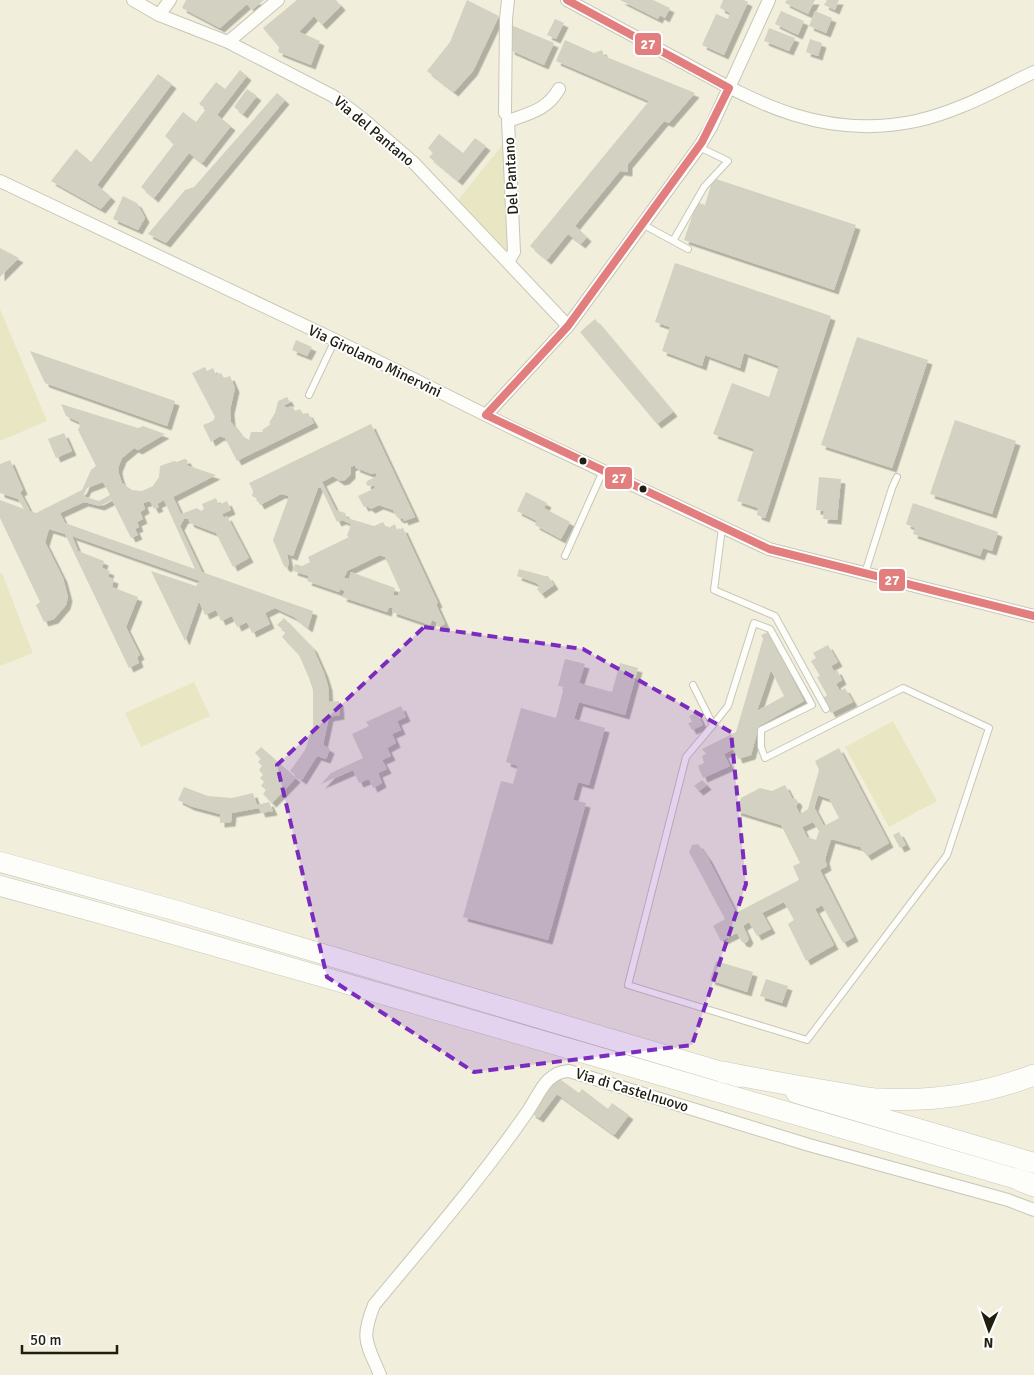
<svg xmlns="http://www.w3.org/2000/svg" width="1034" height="1375" viewBox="0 0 1034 1375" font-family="Signika,sans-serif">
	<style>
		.green { fill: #e9e6c3 }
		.building { fill: #d2d1c2; fill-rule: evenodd; filter: url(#shadow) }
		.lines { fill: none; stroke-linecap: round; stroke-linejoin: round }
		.service-casing { stroke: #c8c6b7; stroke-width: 8 }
		.minor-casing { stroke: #c8c6b7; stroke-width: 14 }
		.trunk-casing { stroke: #c8c6b7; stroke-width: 21 }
		.motorway-casing { stroke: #c8c6b7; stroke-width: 22 }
		.service { stroke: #fdfdfa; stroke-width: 6 }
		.minor { stroke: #fdfdfa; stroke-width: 12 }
		.trunk { stroke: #fdfdfa; stroke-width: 20 }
		.motorway { stroke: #fdfdfa; stroke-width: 21 }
		.bus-1-casing { stroke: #fff; stroke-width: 11 }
		.bus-1 { stroke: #e27e7e; stroke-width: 8 }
		.marked { fill: #7b2cbf; fill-opacity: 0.2; stroke: #7b2cbf; stroke-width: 4; stroke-dasharray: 10 6; stroke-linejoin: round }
		.bus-dot { fill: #1f1e11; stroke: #fff; stroke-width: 2 }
		.labels { text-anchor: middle; stroke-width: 4; stroke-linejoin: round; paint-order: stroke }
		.street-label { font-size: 15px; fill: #1f1e11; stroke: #fff }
		.line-badge { stroke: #fff; stroke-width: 2 }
		.badge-label { font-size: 14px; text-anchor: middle; font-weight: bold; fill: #fff }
	</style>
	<defs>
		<filter id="shadow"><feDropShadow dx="4.5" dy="4.5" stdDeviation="0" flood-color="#0004"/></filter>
	</defs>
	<rect width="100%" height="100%" fill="#f1efdc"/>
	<path class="green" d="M 506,140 L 510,251 L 506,253 L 457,205 L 458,200 Z
		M 0,309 L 47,421 L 0,441 Z
		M 0,573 L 2,573 L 33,653 L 0,666 Z
		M 194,682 L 210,716 L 141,747 L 125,713 Z
		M 893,721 L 937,801 L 889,827 L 845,747 Z"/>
	<path class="building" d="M 186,0 L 264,0 L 252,10 L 247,4 L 220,28 L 182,8 Z
		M 297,0 L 336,0 L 341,6 L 322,25 L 314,16 L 299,32 L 320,41 L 311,65 L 278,52 L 279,47 L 263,28 Z
		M 467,0 L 499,16 L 473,71 L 454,92 L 427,71 L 450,42 Z
		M 620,0 L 653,0 L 670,8 L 665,18 L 660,15 L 658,19 Z
		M 723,0 L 744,0 L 748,2 L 724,55 L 702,45 L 716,14 L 728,19 L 730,13 L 720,8 Z
		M 787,0 L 815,0 L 808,14 L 785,3 Z
		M 827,0 L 839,0 L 835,10 L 824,5 Z
		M 781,11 L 804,21 L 798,35 L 775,24 Z
		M 815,11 L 832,18 L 826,33 L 809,26 Z
		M 555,19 L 564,23 L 556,39 L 547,35 Z
		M 511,25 L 554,43 L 544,65 L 510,50 Z
		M 769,28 L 795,38 L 789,51 L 764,41 Z
		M 810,39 L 822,43 L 818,56 L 806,52 Z
		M 565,40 L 594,53 L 602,50 L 604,56 L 695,93 L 669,123 L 664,121 L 628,164 L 628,172 L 620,171 L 575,226 L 587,237 L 581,244 L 568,234 L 547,260 L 530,246 L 649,101 L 556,61 Z
		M 240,70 L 247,76 L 217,115 L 231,126 L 202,163 L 189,153 L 154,198 L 141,187 L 174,144 L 165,136 L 183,112 L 196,122 L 206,109 L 199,104 L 216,82 L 225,89 Z
		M 158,74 L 172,84 L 97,185 L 111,197 L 101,209 L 51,181 L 76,149 L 91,162 Z
		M 247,89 L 257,96 L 243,114 L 234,107 Z
		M 277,93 L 285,100 L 166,243 L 148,234 L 185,190 L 194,187 Z
		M 439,134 L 463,153 L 475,138 L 486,146 L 458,181 L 429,157 L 433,153 L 428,148 Z
		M 713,178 L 856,225 L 834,290 L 684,240 L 697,202 L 705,205 Z
		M 123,196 L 137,203 L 145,218 L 138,230 L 113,219 Z
		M 0,248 L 19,258 L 0,277 Z
		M 675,263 L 831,316 L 765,518 L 757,515 L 758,508 L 737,501 L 754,449 L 713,434 L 732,383 L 769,397 L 779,366 L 744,353 L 740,368 L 705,355 L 702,366 L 662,351 L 670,327 L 655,322 Z
		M 595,319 L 673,412 L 657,424 L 580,332 Z
		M 857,337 L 928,360 L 892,468 L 821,445 Z
		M 296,340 L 312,347 L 307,356 L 292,350 Z
		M 30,351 L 175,401 L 167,426 L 45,383 Z
		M 205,367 L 207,371 L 213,368 L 216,375 L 221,373 L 224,378 L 230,376 L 235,388 L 230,410 L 231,422 L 241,435 L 249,440 L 251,432 L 263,432 L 262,430 L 271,424 L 269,423 L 275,413 L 278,401 L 287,397 L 290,402 L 284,405 L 286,408 L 292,406 L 295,411 L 300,409 L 303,414 L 308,413 L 314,423 L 237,461 L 225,438 L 220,436 L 211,442 L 203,425 L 213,421 L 215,417 L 192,373 Z
		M 61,404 L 138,428 L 143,426 L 165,434 L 138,450 L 134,448 L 122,458 L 118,468 L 119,474 L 122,483 L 132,490 L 142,491 L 153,486 L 159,477 L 160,466 L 174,461 L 177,462 L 184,459 L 186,459 L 188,462 L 186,465 L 216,475 L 173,497 L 181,514 L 197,508 L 201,511 L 204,509 L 202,504 L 216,498 L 219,505 L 227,501 L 231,510 L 222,514 L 224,518 L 227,516 L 249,558 L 233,567 L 216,533 L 190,523 L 188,519 L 184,519 L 180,526 L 202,572 L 313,611 L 308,628 L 294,617 L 275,608 L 265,613 L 270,624 L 252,633 L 247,622 L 237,627 L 232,616 L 221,621 L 216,610 L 205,615 L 199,601 L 185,641 L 151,571 L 196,586 L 200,581 L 72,536 L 78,551 L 104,561 L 102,568 L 110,571 L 108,577 L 114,579 L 112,587 L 138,597 L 126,627 L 140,655 L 137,657 L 139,663 L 129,668 L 65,534 L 49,529 L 45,542 L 63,578 L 68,597 L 66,605 L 54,619 L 44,622 L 36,605 L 40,602 L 0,518 L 0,500 L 24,509 L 18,499 L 0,493 L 0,464 L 10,460 L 23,490 L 20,492 L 30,511 L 36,513 L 82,490 L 91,470 L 96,466 L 78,430 L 80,425 L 79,422 L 66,416 ZM 103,482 L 110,495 L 99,501 L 83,496 L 87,488 ZM 112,500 L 131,538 L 138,535 L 135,529 L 139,527 L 137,522 L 143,519 L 140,512 L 145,509 L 143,503 L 150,501 L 154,509 L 159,507 L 157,504 L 164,500 L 195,569 L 65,523 L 60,513 L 84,502 L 100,506 Z
		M 955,420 L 1016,441 L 992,514 L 930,494 Z
		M 371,424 L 415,517 L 404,521 L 403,518 L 400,519 L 397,517 L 393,510 L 379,505 L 371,509 L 367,506 L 364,507 L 358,496 L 375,488 L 374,485 L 368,486 L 366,484 L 367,481 L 377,476 L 376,473 L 372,474 L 356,468 L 355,465 L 351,467 L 351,474 L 345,480 L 340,481 L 333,476 L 322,482 L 336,510 L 345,513 L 347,518 L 374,526 L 383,522 L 387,529 L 395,524 L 397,530 L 403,528 L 438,603 L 436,604 L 445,624 L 438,627 L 436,622 L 432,620 L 430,625 L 392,612 L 393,608 L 389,607 L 387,612 L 342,597 L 345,591 L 340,589 L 339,592 L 307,581 L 309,576 L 293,571 L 295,564 L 302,566 L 310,562 L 308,557 L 349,537 L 347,536 L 351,524 L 342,520 L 337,522 L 321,488 L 318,488 L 293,556 L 287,554 L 289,564 L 287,568 L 284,566 L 273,540 L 289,496 L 281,494 L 260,505 L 256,498 L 252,496 L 253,491 L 249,483 ZM 380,555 L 385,557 L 400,590 L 398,596 L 393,595 L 395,588 L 351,572 L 349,579 L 344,578 L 347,571 Z
		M 64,433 L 72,451 L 56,458 L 48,439 Z
		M 819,477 L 841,479 L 837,520 L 823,519 L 824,511 L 816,510 Z
		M 526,492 L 547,503 L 544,508 L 570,522 L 561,539 L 535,525 L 537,521 L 517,511 Z
		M 913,503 L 998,532 L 992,551 L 983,548 L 980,556 L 913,534 L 915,528 L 906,524 Z
		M 519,569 L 545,576 L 548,576 L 554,585 L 541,594 L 537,589 L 540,586 L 536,583 L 517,576 Z
		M 284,618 L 313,648 L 324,673 L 328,686 L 329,702 L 339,701 L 340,715 L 329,717 L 323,745 L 330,749 L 326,759 L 317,756 L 302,780 L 290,771 L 305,750 L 313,727 L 313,690 L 309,678 L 299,655 L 282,637 L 286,632 L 277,625 Z
		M 768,632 L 804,701 L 759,726 L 751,755 L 738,759 L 734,749 L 724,754 L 730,766 L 703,778 L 698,766 L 704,763 L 702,756 L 706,754 L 702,749 L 736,732 L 763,639 L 761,635 ZM 771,670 L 784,696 L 757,711 Z
		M 828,645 L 838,662 L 831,666 L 834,671 L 837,670 L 842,680 L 836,684 L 840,691 L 845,688 L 853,702 L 831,713 L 823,698 L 827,695 L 817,677 L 820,676 L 811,661 L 816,658 L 813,653 Z
		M 565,659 L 585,664 L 579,683 L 612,692 L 620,663 L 638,668 L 625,715 L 579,702 L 574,719 L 605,728 L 589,785 L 578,782 L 573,800 L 586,803 L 548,940 L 463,917 L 501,781 L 513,784 L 518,766 L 506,762 L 521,708 L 556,718 L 564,687 L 558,686 Z
		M 401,706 L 406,717 L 397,721 L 401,730 L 392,734 L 396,743 L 387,748 L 391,756 L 382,760 L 387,769 L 378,773 L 382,783 L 373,788 L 369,779 L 359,783 L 353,770 L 321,784 L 331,773 L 363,758 L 352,734 L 369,726 L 366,722 Z
		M 697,713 L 703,725 L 692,730 L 688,723 L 692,722 L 689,716 Z
		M 261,747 L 296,778 L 272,803 L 263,794 L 266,790 L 261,786 L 264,782 L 260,778 L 263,775 L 259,770 L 262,766 L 258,762 L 261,759 L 255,753 Z
		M 839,748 L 889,843 L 867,856 L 860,847 L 831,839 L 825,859 L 827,866 L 820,870 L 854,937 L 843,943 L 822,905 L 815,909 L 834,945 L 806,961 L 788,924 L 794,920 L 784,902 L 762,913 L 771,929 L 757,936 L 749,922 L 743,926 L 749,939 L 746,943 L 742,942 L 737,933 L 721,941 L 713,926 L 725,919 L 689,852 L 692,845 L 698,844 L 708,858 L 736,913 L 799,880 L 793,866 L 800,863 L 781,825 L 736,811 L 741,798 L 760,788 L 772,791 L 785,785 L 792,798 L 796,799 L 798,802 L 796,807 L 800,814 L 808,809 L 819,770 L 815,761 ZM 818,795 L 829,799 L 839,818 L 824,826 L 814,807 ZM 813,822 L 819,831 L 816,840 L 807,837 L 802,827 Z
		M 702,780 L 707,785 L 699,791 L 694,786 Z
		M 184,787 L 208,796 L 219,797 L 232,798 L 253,793 L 257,805 L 269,802 L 273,811 L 261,813 L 259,808 L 232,813 L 231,822 L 220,823 L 220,814 L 190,806 L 178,800 Z
		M 899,832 L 906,845 L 900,848 L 893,835 Z
		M 716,961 L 753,972 L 747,992 L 710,980 Z
		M 766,979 L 788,986 L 782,1003 L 760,996 Z
		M 557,1077 L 579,1093 L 582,1089 L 608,1109 L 612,1103 L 629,1115 L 614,1135 L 557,1094 L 539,1118 L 531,1113 Z"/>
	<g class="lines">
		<g class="service-casing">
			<path id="service" d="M 642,224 L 688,249
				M 673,241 L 704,187 L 728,161 L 699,147
				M 309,395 L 335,340
				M 722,528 L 714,590 L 775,616 L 826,709
				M 565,556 L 603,471
				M 865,573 L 892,488 L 897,477
				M 693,685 L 713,725 L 728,706 L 754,623 L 770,629 L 812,705 L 761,730 L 761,747 L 765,758 L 903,688 L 989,728 L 947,855 L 807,1040 L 628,985 L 686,757 L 713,725"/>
		</g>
		<g class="minor-casing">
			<path id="minor" d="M 133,0 L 159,15 L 228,42 L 333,96 L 363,119 L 414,163 L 568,326
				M 567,0 C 606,21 645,42 684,63 C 760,105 825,140 916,121 C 958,112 996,90 1034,72
				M 159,15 L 170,0
				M 228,42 L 278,0
				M 505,113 L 506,19 L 508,0
				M 0,181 L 335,340 L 518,431 L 769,549 L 1034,616
				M 508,262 L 514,252 L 508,121 C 530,113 547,110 559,89
				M 486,415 L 568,326 L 699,147 L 711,127 L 769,0
				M 380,1375 C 367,1343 360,1340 374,1305 C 427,1241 481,1179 528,1111 C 540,1093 546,1072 569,1071 L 809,1145 L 1008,1200 L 1034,1210"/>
		</g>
		<g class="trunk-casing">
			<path id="trunk" d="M 0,862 L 174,910 L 739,1077
				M 0,886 L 103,914 L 337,981 L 1034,1184
				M 796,1093 L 1034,1163"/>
		</g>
		<g class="motorway-casing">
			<path id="motorway" d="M 723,1072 C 762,1080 801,1087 839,1093 C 853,1095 867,1099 881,1099 C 934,1102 984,1094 1034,1075
				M 1021,1181 L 1034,1186"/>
		</g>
		<use href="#service" class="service"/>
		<use href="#minor" class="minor"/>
		<use href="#trunk" class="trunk"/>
		<use href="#motorway" class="motorway"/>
		<g class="bus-1-casing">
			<path id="bus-1" d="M 567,0 L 729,88
				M 486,415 L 769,549 L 1034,616
				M 486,415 L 568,326 L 702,142 L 729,88"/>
		</g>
		<use href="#bus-1" class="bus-1"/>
	</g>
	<path class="marked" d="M 424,627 L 583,649 L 731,732 L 746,884 L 692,1045 L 474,1072 L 327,977 L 277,765 Z"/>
	<g class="bus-dot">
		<circle cx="583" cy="461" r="4.5"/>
		<circle cx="643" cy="489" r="4.5"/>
	</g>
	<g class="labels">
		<g class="street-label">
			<text transform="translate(374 131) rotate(40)" y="5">Via del Pantano</text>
			<text transform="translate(511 176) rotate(-93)" y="5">Del Pantano</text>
			<text transform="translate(375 361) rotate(26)" y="5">Via Girolamo Minervini</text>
			<text transform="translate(632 1090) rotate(17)" y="5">Via di Castelnuovo</text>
		</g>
	</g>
	<g class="line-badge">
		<rect x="634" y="32" width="28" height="24" rx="5" fill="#e27e7e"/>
		<rect x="604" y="466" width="29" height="24" rx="5" fill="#e27e7e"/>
		<rect x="878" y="568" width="28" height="24" rx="5" fill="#e27e7e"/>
	</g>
	<g class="badge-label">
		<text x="648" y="49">27</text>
		<text x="619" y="483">27</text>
		<text x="892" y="585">27</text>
	</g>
	<g transform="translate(989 1330) rotate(182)" stroke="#ffffff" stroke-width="4" paint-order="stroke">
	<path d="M0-4L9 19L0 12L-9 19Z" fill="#1f1e11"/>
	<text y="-8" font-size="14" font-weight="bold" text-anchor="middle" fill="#1f1e11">N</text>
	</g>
	<path d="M22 1345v8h95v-8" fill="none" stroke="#1f1e11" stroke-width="2.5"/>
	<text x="30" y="1345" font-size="15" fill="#1f1e11" stroke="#ffffff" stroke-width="4" paint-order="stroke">50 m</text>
</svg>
